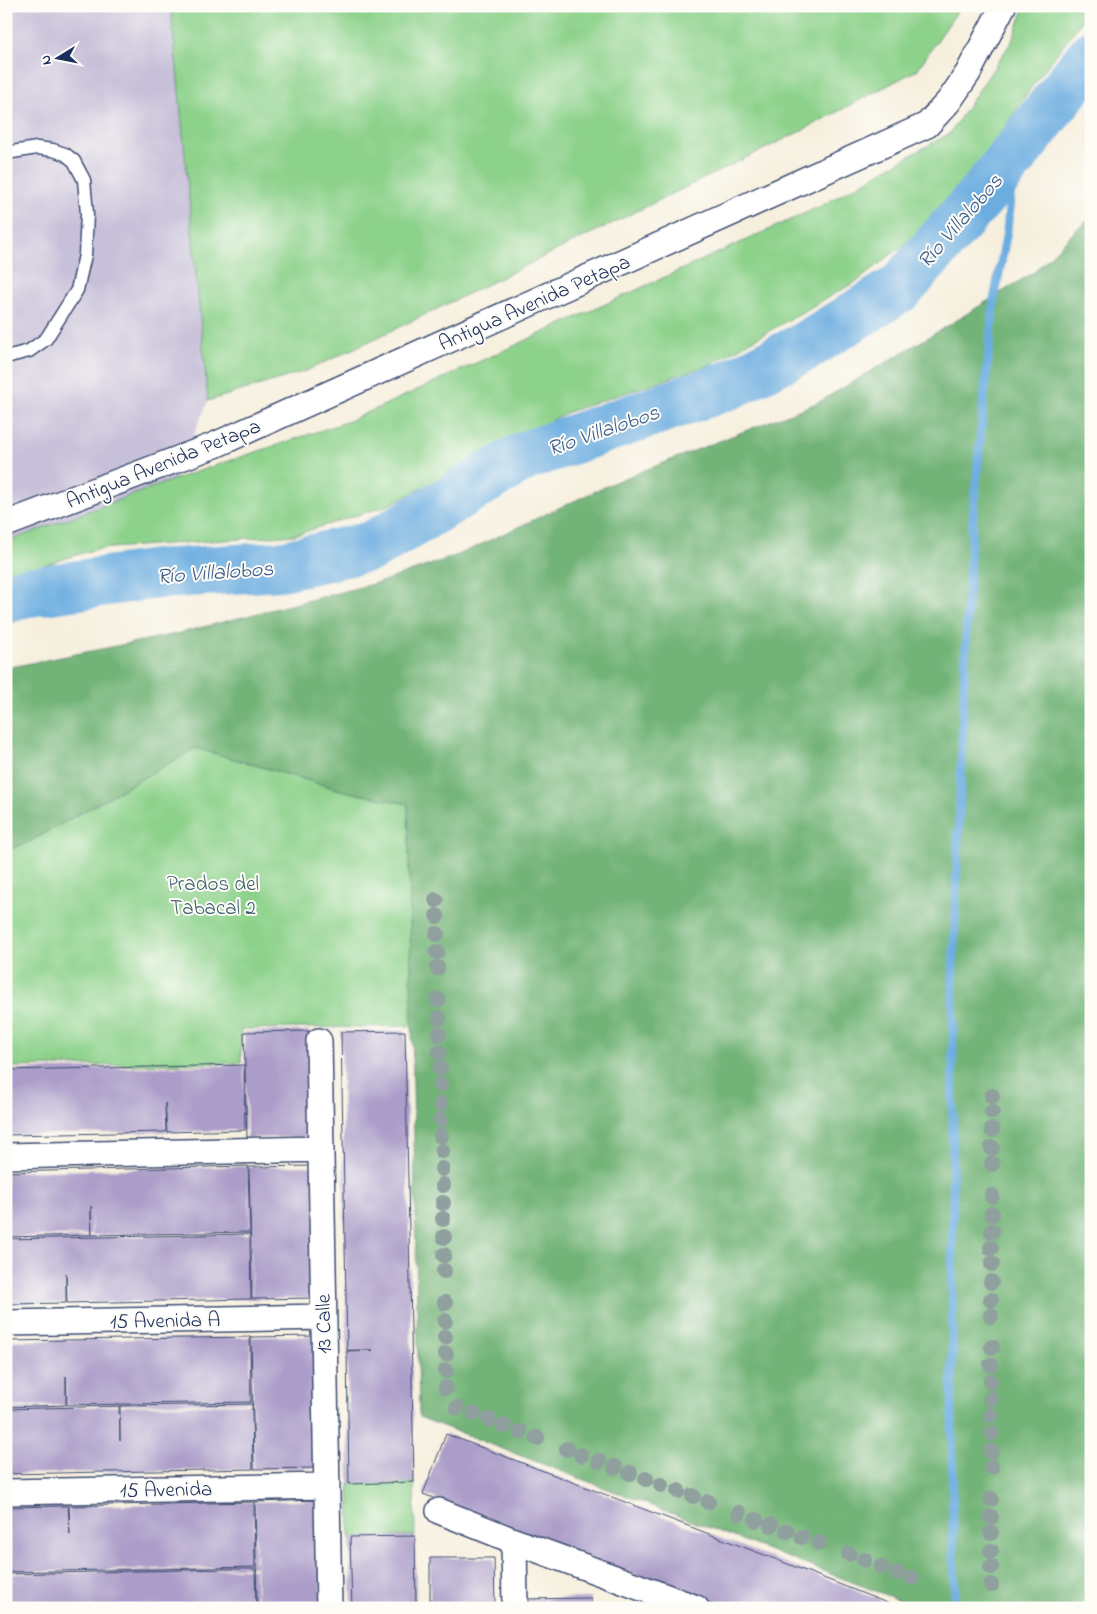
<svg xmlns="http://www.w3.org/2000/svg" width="1097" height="1614" viewBox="0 0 1097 1614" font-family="'Indie Flower',sans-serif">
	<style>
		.industrial { fill: #c7c0d9 }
		.green { fill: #8dd28b; stroke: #548074 }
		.forest { fill: #72b477; stroke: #46726a }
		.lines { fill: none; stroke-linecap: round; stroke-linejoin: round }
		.stream { stroke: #6cade0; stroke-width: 9 }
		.river { stroke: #6cade0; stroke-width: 50 }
		.building { fill: #ab9dc9 }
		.lane-casing { stroke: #3c4c71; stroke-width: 15 }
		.street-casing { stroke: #3c4c71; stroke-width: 28 }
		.lane { stroke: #fff; stroke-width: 12 }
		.street { stroke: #fff; stroke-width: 25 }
		.tree { fill: #90a09f }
		.labels { text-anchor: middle; stroke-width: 4; stroke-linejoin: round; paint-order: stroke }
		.street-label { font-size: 21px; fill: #1b2f5e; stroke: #fdfcf7 }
		.park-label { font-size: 21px; fill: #3d606c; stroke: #fdfcf7 }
		.water-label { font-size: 22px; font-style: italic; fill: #375b8c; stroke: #fdfcf7 }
	</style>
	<rect width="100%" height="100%" fill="#fdfcf7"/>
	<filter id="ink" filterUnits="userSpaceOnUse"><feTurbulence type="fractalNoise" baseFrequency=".02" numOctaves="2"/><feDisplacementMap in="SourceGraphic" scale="10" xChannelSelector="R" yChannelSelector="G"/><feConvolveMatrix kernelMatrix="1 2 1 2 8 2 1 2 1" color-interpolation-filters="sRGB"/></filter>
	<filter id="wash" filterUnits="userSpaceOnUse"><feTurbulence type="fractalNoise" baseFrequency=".0096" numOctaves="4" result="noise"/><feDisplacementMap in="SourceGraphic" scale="20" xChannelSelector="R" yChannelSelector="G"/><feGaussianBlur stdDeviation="1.12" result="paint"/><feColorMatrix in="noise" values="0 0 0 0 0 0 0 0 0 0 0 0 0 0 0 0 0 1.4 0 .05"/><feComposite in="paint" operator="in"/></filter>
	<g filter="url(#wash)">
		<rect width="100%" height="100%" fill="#f6efdd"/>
		<path class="industrial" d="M 6,6 L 171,6 L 208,401 L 175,479 L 6,542 Z"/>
		<path class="green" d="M 171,6 L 961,6 L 917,70 L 801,131 L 408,323 L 306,371 L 208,401 Z
			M 1025,6 L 1091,6 L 1091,9 L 1033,85 L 950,208 L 859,280 L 709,365 L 568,412 L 389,505 L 295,535 L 96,549 L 6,577 L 6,542 L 175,479 L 349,421 L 823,205 L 950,133 L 1012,41 Z
			M 196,748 L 344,791 L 408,804 L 412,1026 L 241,1029 L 241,1063 L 6,1067 L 6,851 L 31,841 Z
			M 414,1483 L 415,1536 L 350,1537 L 349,1484 Z"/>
		<path class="forest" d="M 1091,218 L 1091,1608 L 920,1608 L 419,1417 L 408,804 L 344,791 L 196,748 L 31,841 L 6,851 L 6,668 L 176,634 L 384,581 L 458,555 L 617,481 L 819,402 L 949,325 L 1034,272 L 1075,231 Z"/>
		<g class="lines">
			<path class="stream" d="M 955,1595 L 953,1536 L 952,1407 L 953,972 L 967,610 L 972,529 L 983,408 L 994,300 L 1007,231 L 1014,155"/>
			<path class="river" d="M 6,599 L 22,593 L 157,574 L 281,566 L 372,546 L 525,456 L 729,385 L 804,347 L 900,288 L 989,187 L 1091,56"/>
		</g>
		<g id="blocks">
			<path class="building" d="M 309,1031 L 312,1137 L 247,1138 L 244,1032 Z
				M 405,1031 L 414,1482 L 349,1484 L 347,1351 L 373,1350 L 347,1350 L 341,1032 Z
				M 244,1065 L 245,1130 L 167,1132 L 165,1103 L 166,1132 L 6,1135 L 6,1070 Z
				M 248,1166 L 250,1232 L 92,1235 L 91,1206 L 91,1235 L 6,1237 L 6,1172 Z
				M 314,1166 L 317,1298 L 252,1299 L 249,1167 Z
				M 250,1234 L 251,1299 L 67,1303 L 66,1273 L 66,1303 L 6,1304 L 6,1239 Z
				M 316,1336 L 319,1468 L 254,1469 L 251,1337 Z
				M 250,1337 L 251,1402 L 67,1405 L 66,1376 L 66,1405 L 6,1407 L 6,1341 Z
				M 252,1404 L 253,1469 L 6,1474 L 6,1409 L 119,1406 L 120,1441 L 120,1406 Z
				M 446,1434 L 775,1559 L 900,1608 L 721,1608 L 423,1494 Z
				M 320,1500 L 322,1608 L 257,1608 L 255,1502 Z
				M 254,1502 L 255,1567 L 6,1572 L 6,1507 L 68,1506 L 70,1535 L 69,1506 Z
				M 415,1536 L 416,1608 L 352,1608 L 350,1537 Z
				M 430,1558 L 494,1558 L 495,1608 L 430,1608 Z
				M 229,1569 L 255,1569 L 256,1608 L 6,1608 L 6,1574 Z
				M 591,1598 L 591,1608 L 526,1608 L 526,1599 Z"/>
		</g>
	</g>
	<g filter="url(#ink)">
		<use href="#blocks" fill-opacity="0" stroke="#3c4c71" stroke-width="1"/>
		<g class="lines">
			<g class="lane-casing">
				<path id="lane" d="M 6,153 L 37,148 L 53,150 L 65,154 L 74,161 L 84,180 L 87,214 L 85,255 L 77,290 L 46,339 L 29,351 L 6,357"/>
			</g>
			<g class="street-casing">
				<path id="street" d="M 6,524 L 215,445 L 927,125 L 949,101 L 968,73 L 1003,6
					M 319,1041 L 329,1608
					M 6,1156 L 321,1149
					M 6,1323 L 323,1317
					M 6,1492 L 327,1486
					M 439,1511 L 514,1541 L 696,1608
					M 514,1541 L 515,1608"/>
			</g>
			<use href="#lane" class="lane"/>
			<use href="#street" class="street"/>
		</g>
		<g class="tree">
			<circle cx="436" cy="900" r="8"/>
			<circle cx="437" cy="916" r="8"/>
			<circle cx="437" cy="934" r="8"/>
			<circle cx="437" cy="952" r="8"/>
			<circle cx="437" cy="968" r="8"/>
			<circle cx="438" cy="1000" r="8"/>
			<circle cx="439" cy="1018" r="8"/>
			<circle cx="439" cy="1034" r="8"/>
			<circle cx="439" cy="1052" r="8"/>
			<circle cx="440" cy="1068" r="8"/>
			<circle cx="440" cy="1085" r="8"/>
			<circle cx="992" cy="1096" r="8"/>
			<circle cx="441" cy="1104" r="8"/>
			<circle cx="992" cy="1112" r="8"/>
			<circle cx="441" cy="1120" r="8"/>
			<circle cx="992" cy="1130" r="8"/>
			<circle cx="441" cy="1136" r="8"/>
			<circle cx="992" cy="1148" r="8"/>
			<circle cx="442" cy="1151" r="8"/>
			<circle cx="992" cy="1164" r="8"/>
			<circle cx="442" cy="1169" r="8"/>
			<circle cx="443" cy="1185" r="8"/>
			<circle cx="992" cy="1196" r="8"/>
			<circle cx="443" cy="1203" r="8"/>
			<circle cx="992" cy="1214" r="8"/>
			<circle cx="443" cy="1219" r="8"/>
			<circle cx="992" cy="1231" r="8"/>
			<circle cx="444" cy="1237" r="8"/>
			<circle cx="991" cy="1248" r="8"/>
			<circle cx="444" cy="1255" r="8"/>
			<circle cx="992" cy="1264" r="8"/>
			<circle cx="444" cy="1271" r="8"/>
			<circle cx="991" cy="1282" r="8"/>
			<circle cx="991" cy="1300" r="8"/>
			<circle cx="445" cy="1303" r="8"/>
			<circle cx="991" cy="1316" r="8"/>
			<circle cx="445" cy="1321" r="8"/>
			<circle cx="445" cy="1337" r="8"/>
			<circle cx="992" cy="1347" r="8"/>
			<circle cx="446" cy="1354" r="8"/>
			<circle cx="991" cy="1365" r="8"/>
			<circle cx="446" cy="1371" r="8"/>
			<circle cx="991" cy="1382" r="8"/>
			<circle cx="446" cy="1388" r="8"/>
			<circle cx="991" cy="1399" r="8"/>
			<circle cx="457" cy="1408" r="8"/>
			<circle cx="474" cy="1414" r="8"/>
			<circle cx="991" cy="1415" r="8"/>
			<circle cx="489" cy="1420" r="8"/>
			<circle cx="504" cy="1426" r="8"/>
			<circle cx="520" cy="1432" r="8"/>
			<circle cx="992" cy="1433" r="8"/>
			<circle cx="537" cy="1438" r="8"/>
			<circle cx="567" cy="1449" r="8"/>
			<circle cx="991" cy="1451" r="8"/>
			<circle cx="581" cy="1455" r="8"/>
			<circle cx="599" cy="1461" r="8"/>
			<circle cx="615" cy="1467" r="8"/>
			<circle cx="991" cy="1467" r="8"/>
			<circle cx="630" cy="1473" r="8"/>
			<circle cx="646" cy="1479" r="8"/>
			<circle cx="661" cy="1485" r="8"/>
			<circle cx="678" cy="1491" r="8"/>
			<circle cx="693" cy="1496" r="8"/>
			<circle cx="991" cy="1499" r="8"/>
			<circle cx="708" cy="1502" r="8"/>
			<circle cx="739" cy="1513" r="8"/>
			<circle cx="991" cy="1517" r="8"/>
			<circle cx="756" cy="1520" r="8"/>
			<circle cx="771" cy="1525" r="8"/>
			<circle cx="787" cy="1531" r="8"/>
			<circle cx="991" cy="1533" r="8"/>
			<circle cx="802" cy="1537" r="8"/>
			<circle cx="819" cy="1543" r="8"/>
			<circle cx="991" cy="1551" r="8"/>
			<circle cx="849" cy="1554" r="8"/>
			<circle cx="864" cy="1560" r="8"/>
			<circle cx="881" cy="1567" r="8"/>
			<circle cx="991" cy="1567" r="8"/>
			<circle cx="897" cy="1573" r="8"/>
			<circle cx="912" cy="1578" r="8"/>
			<circle cx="991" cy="1585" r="8"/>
		</g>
	</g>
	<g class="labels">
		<g class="street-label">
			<text transform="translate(534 302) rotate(-24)" y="7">Antigua Avenida Petapa</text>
			<text transform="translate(163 463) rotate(-22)" y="7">Antigua Avenida Petapa</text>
			<text transform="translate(165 1320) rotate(-1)" y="7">15 Avenida A</text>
			<text transform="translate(323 1324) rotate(-91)" y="7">13 Calle</text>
			<text transform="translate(166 1489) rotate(-1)" y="7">15 Avenida</text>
		</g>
		<g class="park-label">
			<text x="213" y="890">Prados del<tspan x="213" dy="24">Tabacal 2</tspan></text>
		</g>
		<g class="water-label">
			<text transform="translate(959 220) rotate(-49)" y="8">Río Villalobos</text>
			<text transform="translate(603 429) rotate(-19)" y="8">Río Villalobos</text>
			<text transform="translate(215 571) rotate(-4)" y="8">Río Villalobos</text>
		</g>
	</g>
	<rect width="1097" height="1614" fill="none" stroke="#fdfcf7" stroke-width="25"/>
	<g transform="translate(58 58) rotate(260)" stroke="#fdfcf7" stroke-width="4" paint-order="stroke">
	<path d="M0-4L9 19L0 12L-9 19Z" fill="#1b2f5e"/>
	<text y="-8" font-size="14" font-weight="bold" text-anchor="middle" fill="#1b2f5e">N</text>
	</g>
</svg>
